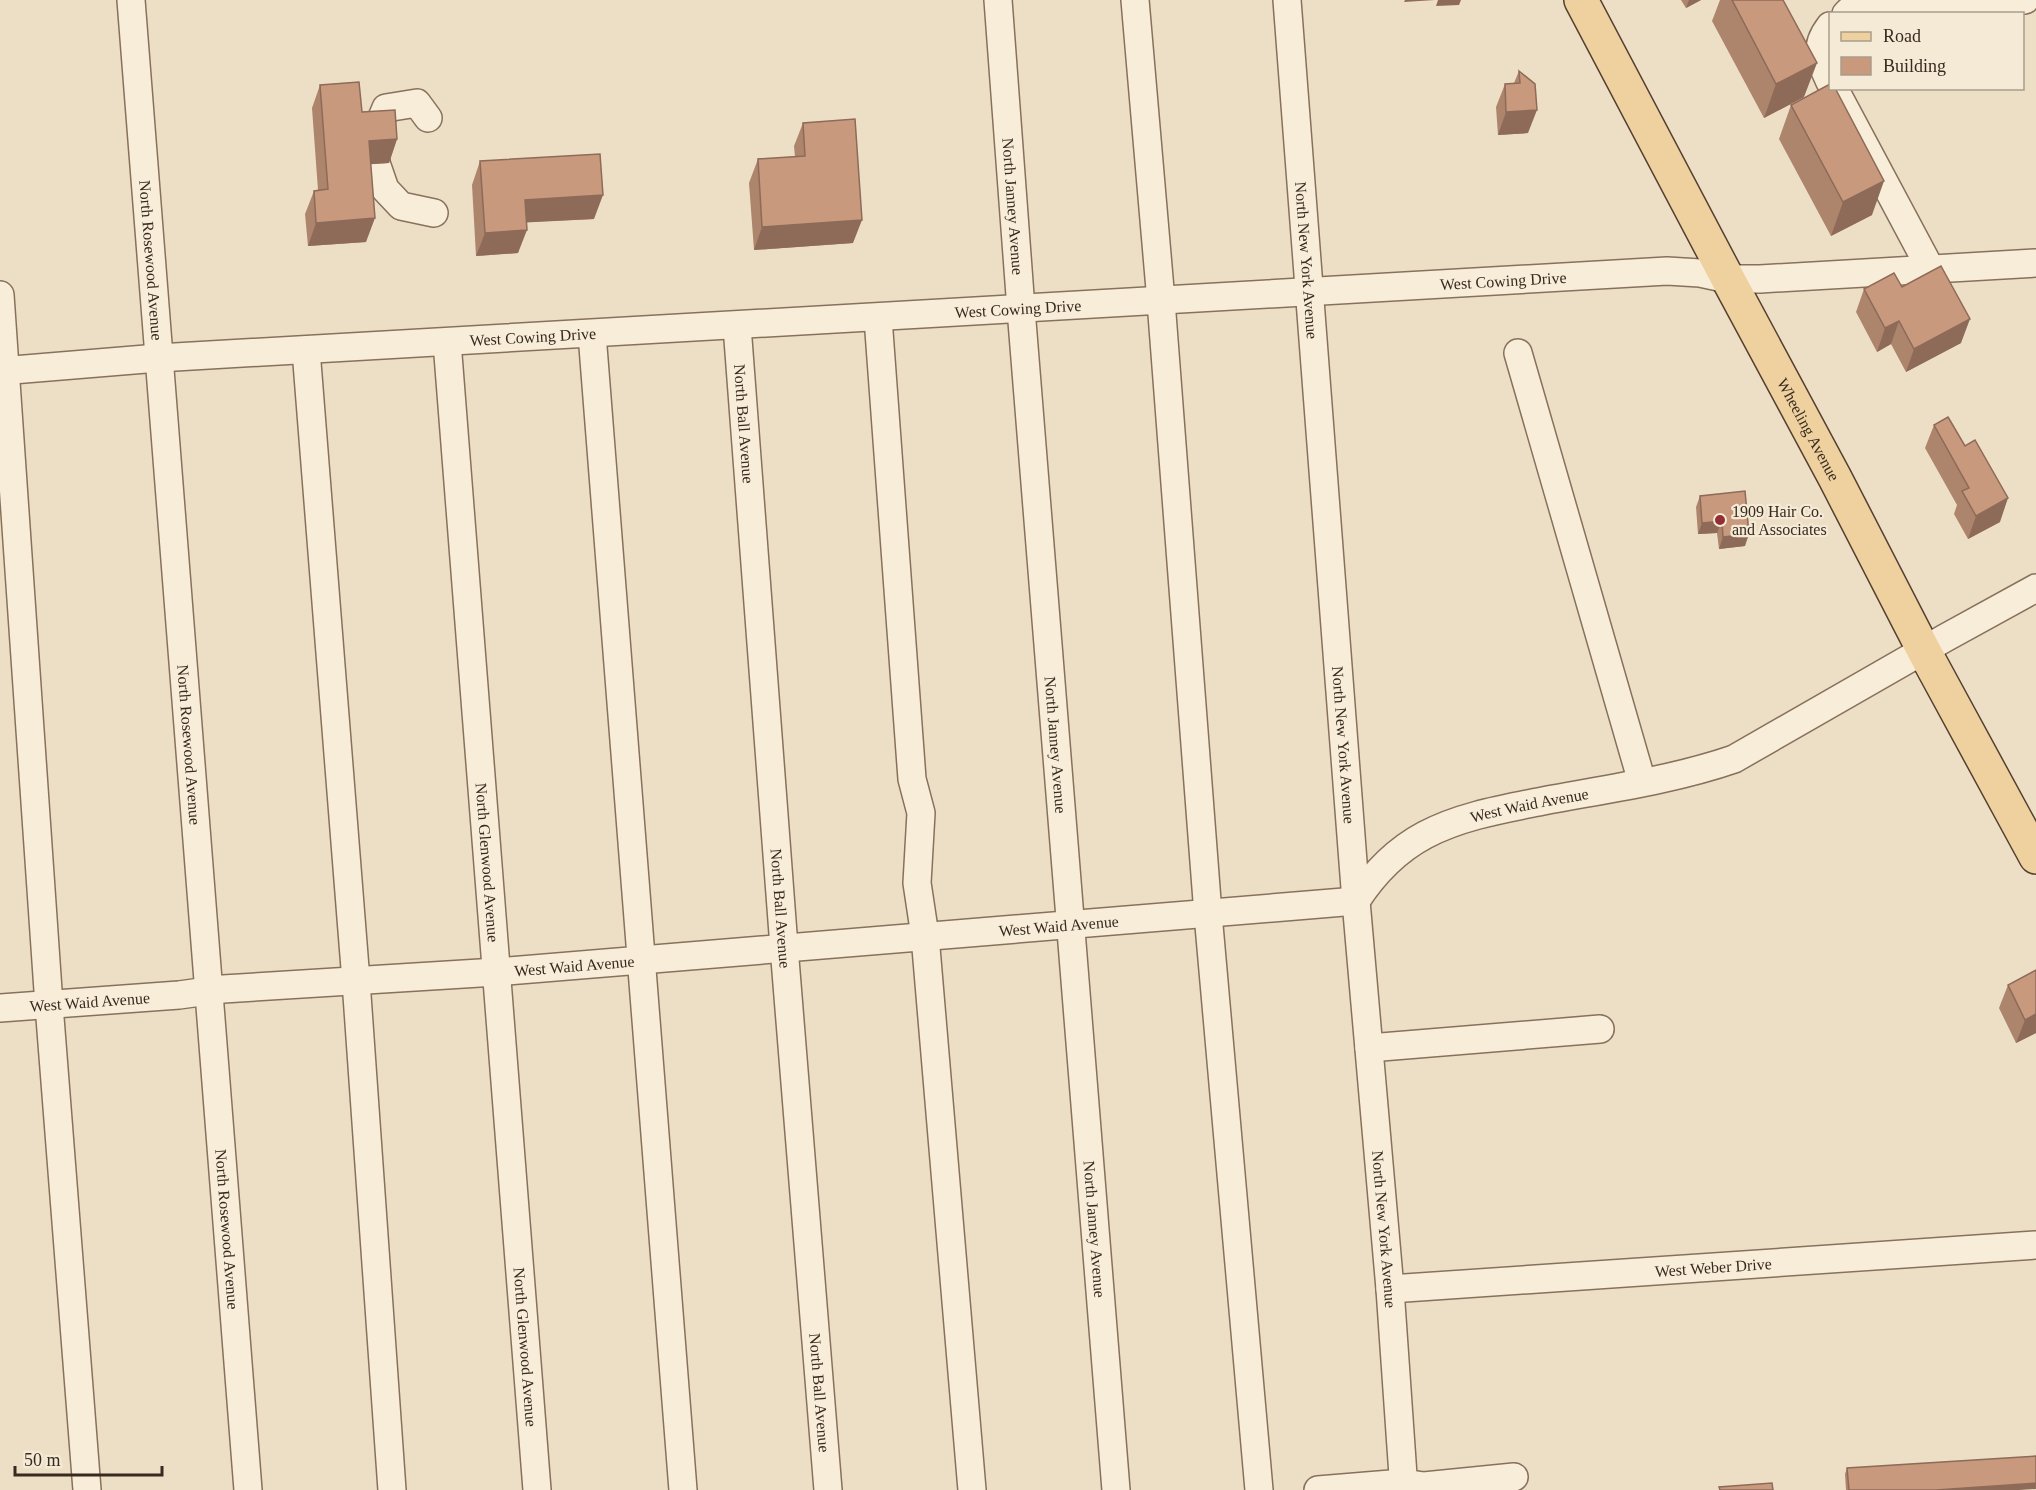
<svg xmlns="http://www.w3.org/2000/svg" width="2036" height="1490" font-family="'Times New Roman',serif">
<rect width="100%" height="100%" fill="#eddfc6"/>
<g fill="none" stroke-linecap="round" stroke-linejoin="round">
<defs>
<g id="minor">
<path id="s1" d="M131,0l117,1490"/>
<path id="s2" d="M998,0l23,309 95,1181"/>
<path d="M1135,0l26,301 47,613 51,576"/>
<path id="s3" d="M1287,0l69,901 34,388 14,201"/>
<path d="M1846,14l3,-3 18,-2 158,-9"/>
<path d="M1830,26c-17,22 -10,34 0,56"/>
<path d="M1834,88l96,180"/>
<path d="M428,118l-11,-15 -31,5 -11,26 1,29 9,26 16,17 33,7"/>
<path d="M0,295l49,710 38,485"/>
<path d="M878,318l34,461 9,34 -4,70 8,53 47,554"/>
<path id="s4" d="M737,326l47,621 44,543"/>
<path d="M592,334l91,1156"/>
<path id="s5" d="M447,342l90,1148"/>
<path d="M306,350l50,631 36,509"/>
<path d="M1518,353l124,429"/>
<path id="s6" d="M0,371l158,-13 1509,-87 33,2 28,6h32l276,-16"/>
<path id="s7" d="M0,1008l179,-13 44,-6 273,-17 860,-71c18,-28 39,-50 69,-66 36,-19 78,-26 118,-34 64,-12 130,-21 191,-42l211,-121 91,-50"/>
<path d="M1369,1048l231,-19"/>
<path id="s8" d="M1390,1289l646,-44"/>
<path d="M1318,1490l85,-7 21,3 90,-9"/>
</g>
<g id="major">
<path id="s9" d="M1581,0l147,279 107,199 89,173 112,206"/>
</g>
</defs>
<use href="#minor" stroke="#87715c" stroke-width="30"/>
<use href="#major" stroke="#553f30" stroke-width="36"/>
<use href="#minor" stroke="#f8edd9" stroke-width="27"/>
<use href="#major" stroke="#eed19f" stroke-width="33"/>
</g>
<path fill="#ad846c" d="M1681,0h20l-15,8z
M1720,0h63l21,97 -40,21 -52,-97z
M1519,71l9,62 -30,2 -2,-28 9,-23 9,-1z
M320,85l42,27 35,27 -8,24 -19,1 -4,78 -58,4 -3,-32 9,-23 4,-1 -6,-82z
M1791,105l81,110 -41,21 -52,-97z
M803,123l50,120 -99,7 -5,-67 9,-24 37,-2 -1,-11z
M480,161l114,58 -68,3 -8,31 -42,3 -4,-71z
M1902,287l59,56 -55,29 -15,-28 -14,8 -21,-40 8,-23z
M1934,425l66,97 -32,17 -14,-25 3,-9 -32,-57z
M1700,496l45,50 -26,3 -2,-16 -19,1 -2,-27z
M2008,985l28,48 -20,10 -17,-35z
M1847,1468l172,22h-173l-1,-16z"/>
<path fill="#8d6b58" d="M1405,0h30l-31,2z
M1438,0h23l-2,5 -23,1z
M1689,0h12l-15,8z
M1817,63l-13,34 -40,21 12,-34z
M1537,110l-9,23 -30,2 8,-23z
M397,139l-8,24 -29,2 9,-24z
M1884,181l-12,34 -41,21 12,-34z
M603,195l-9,24 -78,4 9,-23z
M375,218l-9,24 -58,4 8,-23z
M862,220l-9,23 -99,7 8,-23z
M527,230l-9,23 -42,3 9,-23z
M1970,319l-9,24 -55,29 8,-23z
M1899,321l-8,23 -14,8 8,-24z
M2008,498l-8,24 -32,17 8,-23z
M1722,521l-5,12 -19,1 4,-11z
M1749,534l-4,12 -26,3 4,-12z
M2036,1014v19l-20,10 9,-23z
M2036,1483v6l-17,1h-83z"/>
<path fill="#c9997d" stroke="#8d6b58" stroke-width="1.5" d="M1732,0h51l34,63 -41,21z
M1519,71l16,13 2,26 -31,2 -1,-28 15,-1z
M359,82l3,30 33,-2 2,29 -28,2 6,77 -59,5 -2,-32 14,-2 -8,-104z
M1830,84v4h5l49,93 -41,21 -52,-97z
M855,119l7,101 -100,7 -4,-68 47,-3 -2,-33z
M600,154l3,41 -78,5 2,30 -42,3 -5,-72z
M1941,266l29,53 -56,30 -15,-28 -14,7 -21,-39 30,-16 8,14z
M1948,417l17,29 10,-6 33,58 -32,18 -14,-25 7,-3 -35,-63z
M1745,491l4,43 -26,3 -1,-16 -20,2 -2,-27z
M2036,970v44l-11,6 -17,-35z
M2036,1456v27l-100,7h-87l-2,-22z
M1772,1483l1,7h-53l-1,-3z"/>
<circle fill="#942e35" stroke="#f4ead5" stroke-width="2" cx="1720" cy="520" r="6"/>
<g text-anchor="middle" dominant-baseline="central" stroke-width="4.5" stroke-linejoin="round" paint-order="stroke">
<g font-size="16" fill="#382a1f" stroke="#f4ead5">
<text stroke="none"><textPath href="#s2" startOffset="207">North Janney Avenue</textPath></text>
<text stroke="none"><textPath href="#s3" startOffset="261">North New York Avenue</textPath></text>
<text stroke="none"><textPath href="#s1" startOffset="261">North Rosewood Avenue</textPath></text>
<text stroke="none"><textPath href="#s6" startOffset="1506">West Cowing Drive</textPath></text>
<text stroke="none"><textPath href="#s6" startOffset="1020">West Cowing Drive</textPath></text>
<text stroke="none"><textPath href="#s6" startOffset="534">West Cowing Drive</textPath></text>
<text stroke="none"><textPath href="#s4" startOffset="98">North Ball Avenue</textPath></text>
<text stroke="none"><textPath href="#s9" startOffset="486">Wheeling Avenue</textPath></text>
<text stroke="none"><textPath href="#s1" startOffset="747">North Rosewood Avenue</textPath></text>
<text stroke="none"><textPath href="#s2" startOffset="747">North Janney Avenue</textPath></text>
<text stroke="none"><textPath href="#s3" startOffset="747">North New York Avenue</textPath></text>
<text stroke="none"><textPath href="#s7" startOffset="1566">West Waid Avenue</textPath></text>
<text stroke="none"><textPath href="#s5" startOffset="522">North Glenwood Avenue</textPath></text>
<text stroke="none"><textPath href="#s4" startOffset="584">North Ball Avenue</textPath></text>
<text stroke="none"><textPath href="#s7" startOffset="1062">West Waid Avenue</textPath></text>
<text stroke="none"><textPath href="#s7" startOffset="576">West Waid Avenue</textPath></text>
<text stroke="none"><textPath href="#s7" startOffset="90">West Waid Avenue</textPath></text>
<text stroke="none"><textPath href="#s3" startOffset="1233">North New York Avenue</textPath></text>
<text stroke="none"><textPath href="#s1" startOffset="1233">North Rosewood Avenue</textPath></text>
<text stroke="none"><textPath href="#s2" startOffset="1233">North Janney Avenue</textPath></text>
<text stroke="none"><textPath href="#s8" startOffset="324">West Weber Drive</textPath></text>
<text stroke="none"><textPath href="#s5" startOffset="1008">North Glenwood Avenue</textPath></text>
<text stroke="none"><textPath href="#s4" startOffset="1070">North Ball Avenue</textPath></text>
</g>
<g font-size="16" fill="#382a1f" stroke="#f4ead5" text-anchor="start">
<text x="1732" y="511">1909 Hair Co.<tspan x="1732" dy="18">and Associates</tspan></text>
</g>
</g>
<rect x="1829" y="12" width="195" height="78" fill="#f4ead5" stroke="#a99d8c" stroke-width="1.5"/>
<rect x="1841" y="32" width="30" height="9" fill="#eed19f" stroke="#a99d8c" stroke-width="1.5"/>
<text x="1883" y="42" font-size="18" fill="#382a1f">Road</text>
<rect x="1841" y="57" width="30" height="18" fill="#c9997d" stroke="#a99d8c" stroke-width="1.5"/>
<text x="1883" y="72" font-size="18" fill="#382a1f">Building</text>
<path d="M15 1466v9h147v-9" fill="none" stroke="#382a1f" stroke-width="3"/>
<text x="24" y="1466" font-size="18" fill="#382a1f" stroke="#f4ead5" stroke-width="4.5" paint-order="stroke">50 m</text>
</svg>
